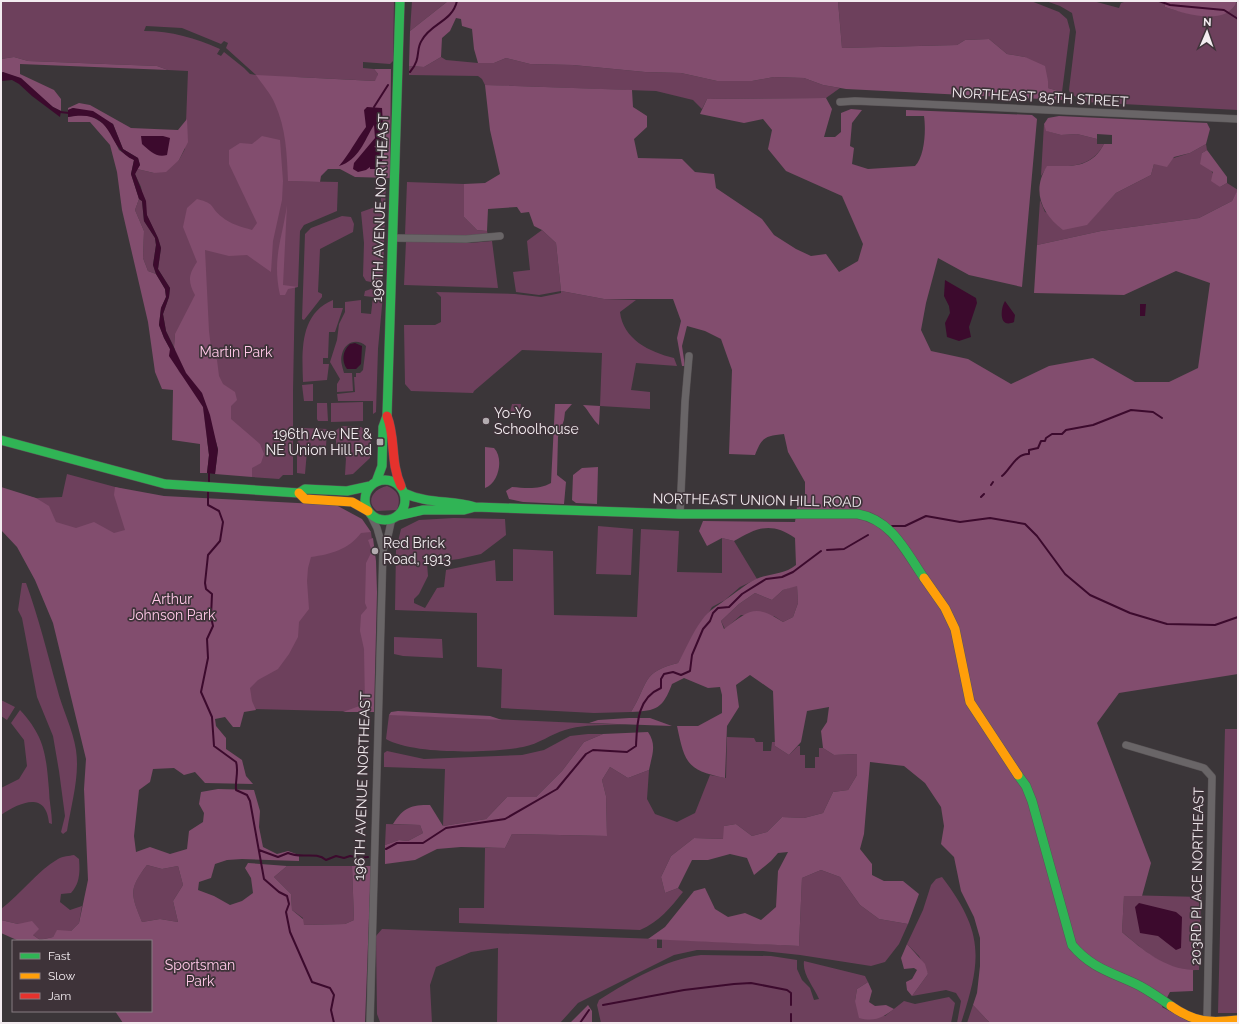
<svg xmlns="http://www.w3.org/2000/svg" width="1239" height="1024" font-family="Raleway,sans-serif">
<rect width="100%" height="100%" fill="#3b3639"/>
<path fill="#6d405c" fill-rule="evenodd" d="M1,1h393l-1,60 -3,3 -27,-2v6l11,1 4,5 -2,7 -81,-4 -6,104 49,1 -1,29 -33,14 -4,6 -2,56h-3l-2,104v84h-10l-4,4 -27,-2v-4l-36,-32 -42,-5 1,-102 -1,13 -8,-16 -3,-17 6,-17 1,-9 -12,-19 3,-21 -3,-10 -12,-24 -5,-27 -6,-13 2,-5 17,4 25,-13 6,-11 3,-78 -20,-1 -11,-4 -129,-5 -14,-4 -13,2zM146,26l36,2 39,16 3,-3 4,2 -2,5 30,27 -6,-1 -6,-6 -20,-16 -3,4 -4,-2 3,-5c-25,-11 -48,-18 -76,-18z
M412,1h36l-38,30z
M838,1h193l28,11 8,7 3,11 -8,62 -14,-4v-7l-23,-24 -18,-3 -18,-15 -24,1 -8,5 -115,3z
M1046,1h47l26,7 2,-5 6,-2h37l1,6c25,8 55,15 73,-6v109l-154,-8 -14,-9 -1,-3 7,-58 -4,-19 -12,-7z
M441,57l5,3 32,3h16l12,-5 24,6 43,1 72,7 36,1 36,8h35l22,-4 30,1 19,7 17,3 -14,10 -119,1 -5,10 -9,-9 -37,-9 -171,-6 -3,-6 -4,-3 -69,-1v-9l15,1z
M1044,124l3,7 14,4 16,-1 20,5v5h7c-13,24 -33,22 -57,23l-6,9z
M1206,144l1,6 -5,3 18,34 7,-4 11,7 -6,11 -33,17 -98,13 -64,14 3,-45 5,12 41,13 30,-32 35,-18 3,-11 36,-11z
M407,182l57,2v33l13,13 10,1 1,4 -25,1 -58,-1z
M381,183h5l-3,95 -12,4 -5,-1 -3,-5 1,-33 -3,-31 20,-7z
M139,199l3,2 2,20 11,17 1,7 -3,20 3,9 -8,-3 -5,-13 1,-27 -9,-21z
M342,216l9,1 3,7 -1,8 -33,17 -2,43 4,2v3l-18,23 -2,-1 3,-85 6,-6z
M542,230l14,13 5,48 43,8 32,1 -16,12c3,27 29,40 54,46l3,8 -41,-3 -5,27 19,2v17l-50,-3 2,-53 -80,-3 -48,41 -1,2 -62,-2 -6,-7 -1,-59h31l6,-3v-25l-5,-5 79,2 26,3 20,-4v-2l-22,4 -23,-3 -3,-20 17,-2 -3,-29z
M406,241l64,2 22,-2 6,47 -94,-3z
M371,289l12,6 -5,54 -2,63 -3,2v-13h-35l-1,-7 18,-2 -1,-15h2v-4h4l3,-3 3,-24c-9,-8 -21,-4 -24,8 -2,6 0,12 2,19h8l1,18 -16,1v-8l3,-5 -10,-17 7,-22 2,-16 6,-12v-10l16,-2v13l10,1 2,-17 -9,-1 1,-5z
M333,300v8h10l-8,24h-6l-1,26h-5v6h6l-2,16 -24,2c-1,-30 -4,-68 30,-82z
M313,384v17h-9l-2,-16z
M363,402v19l-32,1v-19z
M317,403h10l1,18h-10l-1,-2z
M512,404h9l-1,9 -10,-1z
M342,426l19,1 10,7 -1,24 -17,16 -8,1 1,-17 -5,-7 -4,1 -2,-21z
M304,428l23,1 -1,18 -14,1 -5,3 -2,23 -8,-1v-29l4,-14z
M67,474l89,24 215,34 4,30 -4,150 -162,-4 -87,34 5,181 242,3 -218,85v-70h-39l-36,-274 -75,-178 38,10 -3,-1 26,-1z
M387,486c12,5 14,12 10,24l-20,1c-13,-10 -2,-23 10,-25z
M454,518l51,1 1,16 -25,19 -22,5 -32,4 1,13 -9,18 -5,5v4l11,5 12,-20 7,-1 2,-17 49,-10 1,21h17v-32l40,2 1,64 83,2 4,-88 38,2 -2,41 45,1v-35l12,3 23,38 -17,8 -15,13 -13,7 -34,56c-37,9 -29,20 -47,49l-37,1 -93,-5 1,-39 -25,-2v-54l-82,-3 1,-60 5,-21 18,-9z
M598,526l35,3 -2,46 -35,-1z
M22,583h4c13,36 21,69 31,105 5,21 16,41 19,62 4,26 -5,55 -9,81l-4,3 -2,-2 4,-16 -6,-45 -6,-35 -16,-39 -15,-79 -4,-8z
M797,585l1,18 -5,14 -10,5 -9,-6 -33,-1 -16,14 -4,-8 18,-17 16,-11 17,7 11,-10z
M394,637l48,2 1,19 -40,-2 -9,-2z
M1,700l14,7 -8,13 -6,-4z
M20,710c25,27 26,45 29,80 0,11 3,22 3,34l-3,-1c-3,-33 -30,-20 -48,-8v-27l18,-9 8,-13 -3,-26 -13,-17z
M389,715h12l225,10c-20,0 -42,-1 -61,5 -14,4 -26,14 -42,17 -32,6 -109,8 -137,-8z
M1225,729h13v284h-20z
M588,734h15l-19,8 -22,29 -26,26h-29l-21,22 -43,7 2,-57 -61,-2v-14l3,-2 37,8 98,-4 22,-5 26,-14z
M727,737l27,1 2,4h7v9h8l1,-9h3v4l14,9 9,-9h2v9h5v13h10v-11h4v-9h4l11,7 23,-1v21l-9,15 -15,2 -10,21 -19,5 -22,-1 -15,15 -15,4 -16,-12 -12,2v13l-30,-1 -23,18 -10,21 4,16 13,-5 5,4c-12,15 -24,30 -43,38l-181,-7v-15h25l1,-60h20l7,-14 95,2 -1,-40 -4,-16 8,-13 18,11 21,-8 -2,29 8,15 22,8 18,-9 15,-38 16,3z
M386,824l34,1 3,8 -15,8 -9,-1 -14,5z
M74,855l5,4c1,13 1,24 -8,34l-10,1 -1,8 10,8 12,-4 -3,17 -8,8h-14l-4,6 -13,3 -22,-16 -17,-4v-11c20,-15 36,-38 57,-50 5,-3 11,-3 16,-4z
M147,865l15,4 16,-3 5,19 -10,16 5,21 -18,-3 -18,3c-11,-27 -14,-33 5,-57z
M287,866h65l2,54 -9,4 -42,1v-7l-11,-8 -1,-16 -17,-17z
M821,870l19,7 20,28 19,14 29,5 -9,20 -14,18 -14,4 -71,-11 -37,-4 -66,-1 -23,5 -96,48 -18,20h-63l1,-75 -27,4 -35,15 -6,18 2,38 -52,-1 -3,-8 -1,-78 6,-7 275,10v9h5v-9l137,7 3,-68z
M942,877c42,55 40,82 19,146h-4l4,-22 -5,-8 -10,-3 -34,6 16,-22 -9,-18 -12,-12 16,-34 8,-25 5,-6z
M1124,895l77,2 -2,73c-6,0 -13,1 -19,0 -21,-5 -42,-25 -58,-38z
M701,955l70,1 26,4v9l5,11 8,8 4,12 5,-1c-5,-12 -17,-25 -15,-38l61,15 3,6 -11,7 -2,12 30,15 19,-15 11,3 34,-7 6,6 -4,20h-350l-4,-18 2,-5c32,-20 65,-40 102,-45z
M973,1005l17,18h-23z"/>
<path fill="#824d6e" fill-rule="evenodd" d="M448,1h390l4,47 115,-3 8,-5 24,-1 18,15 18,3 20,9 3,15v7l14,4v8l-216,-11 -23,-4 -19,-7 -30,-1 -22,4h-35l-36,-8 -36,-1 -72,-7 -43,-1 -24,-6 -12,5h-16l-4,-14 -2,-20 -10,-3 -1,-7 -5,-1 -6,13 -8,7 -1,19 -17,10 -15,-1 1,-35z
M1164,1h73c-10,26 -52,13 -72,6z
M14,57l14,4 129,5 11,4 -148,-6v10l34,16 7,9v12l-8,-4 -50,-35 -2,1v-14z
M374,69h17l-1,109 -35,-1 -15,-8h-12l-7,7 -1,6 -32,-1c-1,-26 -2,-53 -13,-77 -4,-10 -13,-20 -19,-29l119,6 3,-7z
M485,85l147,5 1,17 14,9v11l-13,12 4,19 44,1 13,13 19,2 2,14 46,31 12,16 22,14 15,7 15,-2 13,18 19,-11 5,-17 -21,-48 -56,-25 -18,-22 4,-19 -9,-11 -19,4 -44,-9 7,-15 119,-1 6,11 -8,28h11l6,-5v-19l10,-4 11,1 -10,13 -2,23 4,2 -2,16 16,5 47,-3c10,-10 11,-37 9,-50h-18v-6l126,5 5,4 -15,168 -53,-12 -31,-17 -12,45 -5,27 10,21 37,8 43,25 38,-18 44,-8 42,24h34l29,-14 12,-85 -34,-12 -52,24 -90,-2 3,-48 64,-14 98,-13 33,-17 6,-12v485l-119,19 -22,30 54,140 -9,33h-18l-2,36c21,18 43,37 71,38v21l-23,1 -8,15 30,16h-202l-17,-18 4,-12 3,-27v-28l-6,-21 -13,-26 -7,-34 -13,-13 3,-18 -3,-19 -16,-24 -21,-17 -34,-4 -6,72 -4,15 12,15v11l12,6h19l16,13 -11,30 -29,-5 -19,-14 -20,-28 -19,-7 -19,8 -3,68 -151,-7 17,-12 29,-36 11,-3 10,21 13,8 17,-4 16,7 15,-13 2,-36 10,-19 -10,1 -7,8 -17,14 -7,-17 -17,-4 -22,6h-16l-14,28 -13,5 -4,-16 10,-21 23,-18 29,1 1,-13 12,-2 16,12 15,-4 15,-15 22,1 19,-5 10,-21 15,-2 9,-15v-21l-23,1 -11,-7 -2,-17 6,-9 2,-15 -22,4 -6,31 -12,13 -14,-9 -2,-55 -23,-16 -14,10 3,22 -12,19 -2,52c-38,-8 -40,-14 -48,-52h21l24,-13v-18l-2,-8 -12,1 -24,-10 -12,6c-9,24 -15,27 -41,28 18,-29 10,-40 47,-49 8,-14 14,-30 24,-43 7,-10 14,-13 23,-20 11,-7 19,-15 31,-21 14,-6 28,-4 40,-14l-1,-27c-24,-17 -39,-10 -61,3l-12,-3 -15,8 -8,-15 4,-10 92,1 3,-22 7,-4v-14l-17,-30 -4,-18c-19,2 -22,3 -29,21l-26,-1 3,-84 -11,-31 -16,-8 -18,-5 -5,20 3,20h-3l-5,-28 4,-17 -8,-22h-69l-43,-8 -5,-48 -14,-13 -8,-4 -5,-14 -8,1 -4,-6 -29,2 -1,22 -10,-1 -13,-13v-33l21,-1 15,-9 -10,-44zM797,586l1,17 -5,14 -10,5c-29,-19 -34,-11 -59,7l-3,-8 18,-17 16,-11 17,7 11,-10z
M79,103l11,2 41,23 47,2 9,-11 1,23 -9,18 -13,12 -12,1 -17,-4 3,-4 -2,-7 -15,-9 -10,-25 -40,-16 -5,2v-2z
M82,114l9,2 13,8 7,9 8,17 15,10 -3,14 8,25 -4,11 9,21 -1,27 5,13 8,3 9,15 1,8 -5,11 -2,17 5,13 6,11 9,23 11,12 13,23 6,48 -2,18h-7v-29l-28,-4 1,-50 -11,-1 -7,-17 -7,-50 -26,-112 -5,-38 -7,-27 -20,-23h-22v-5z
M1059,116l148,7 3,6 -4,15 -16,9 -16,4 -7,10 -13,-3 -3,11 -35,18 -29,32 -24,5c-21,-16 -32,-39 -16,-64 24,0 44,3 57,-22h8v-9l-15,-1v5l-20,-5 -16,1 -15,-4 -2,-7 4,-6z
M262,136l18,4 3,41 -1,19 -9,41 -2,31 -24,-17 -18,1 -24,-6 4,81 2,17 6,12 2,16 4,8 12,8 2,8 -6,6v13l29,25 4,10 -3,9 -9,5v9l-37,-3 3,-25 -16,-56 -16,-20 -12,-26 1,-13 20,-39c-7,-13 -7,-20 2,-33l-14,-35 4,-19 10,-9c20,5 12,8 25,18 8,7 20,10 30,13l5,-7 -28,-59v-14l11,-7 12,1z
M1207,150l20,27v6l-7,4 -9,-6 2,-9 -13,-8 2,-11z
M287,205l-4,80 15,2 -10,2 -3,6h-5c-8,-37 2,-55 7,-90z
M555,404h17l-7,8 -1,8 -6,17 -1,38 9,7 -2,22 -41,-2 -14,-3 -3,-8 6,-4c13,1 27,3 39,-4z
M583,405l17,1 -1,19c-7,-6 -10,-14 -16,-20z
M485,447l9,1c10,10 5,35 -9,40z
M598,467l-1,37 -21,-1 -4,-3 1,-25 9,-7z
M1,487l35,11 13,8 7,16 20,6 18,-6 20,11 11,-3 -11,-35 1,-8 49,9 172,9 26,14 9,13 -10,1c-13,17 -30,21 -50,24l-3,11 -1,13 2,28 -10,13 -1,15 -9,17 -11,15 -20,11 -8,8 2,13 4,9 -12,2 -4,15h-7l-8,-10 -10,2 1,7 10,12v11l16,11 4,16 7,8 -48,-1 -10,-11 -11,3 -10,-7 -21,1 -3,13 -11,8 -5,46 2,16 14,-5 20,7 17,-5 2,-18 14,-9 1,-9 -5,-9 2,-12 17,-3 36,1 6,21 -1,16 4,20 14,7 11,-3 11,4v6l-57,-2 -15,1 -12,4 -4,14 -12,4 -1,8 16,6 16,9 12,-4 11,-8 -2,-15 -6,-10 3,-5 39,3 -13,11 17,17 1,16 11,9 1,6 41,-1 9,-4 -2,-54h19l-6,157h-242l-8,-12h36v-70h-132l-18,-8v-13l17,4 14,-3 7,8 -6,6 7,5 13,-3 4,-7 14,1 8,-8 9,-43 -4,-91 2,-30 -33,-136 -18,-43 -18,-33 -16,-17zM147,865l15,4 16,-3 5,19 -10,16 5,21 -18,-3 -18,3c-11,-28 -14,-32 5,-57z
M373,538l3,23 1,31 -3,120h-31l22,-8 -1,-55 -4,-18 1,-16 6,-7 -2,-5 1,-40 6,-12 -4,-11z
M398,711l92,5 12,4 -113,-5 2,-3z
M629,718h21l22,8 -83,-3 9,-3z
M648,732c9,13 4,23 1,38l-21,8 -18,-11 -8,13 4,16 1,40 -95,-2 -7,14 -44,-1 -24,2 -22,11 -30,4v-19l14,-5 9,1 15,-8 -3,-8 -27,-1c11,-17 18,-19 37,-19l13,21 43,-7 21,-22h29l26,-26 22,-29 19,-8z
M907,944l18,20 3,10 -16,22 -5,-6 -1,-8 6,-3 5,-9 -3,-2 -10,1 -3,-11z
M868,982l4,9 -3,11 6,4 11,-1 8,4c-12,9 -20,13 -35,9l-4,-17 2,-12z
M588,1005l4,6v12h-22z"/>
<path fill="#3c0a2d" d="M3,72l18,6 32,29 8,4 -1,6 -28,-21 -13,-12 -7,-4 -11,1v-8z
M367,107l15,1 2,32 -10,7 6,1 3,10 -4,11h-9v-2l-4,3 -8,2 -5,-3 1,-6 21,-25 -1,-13c-10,16 -15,35 -35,41 11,-13 17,-26 27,-39l-2,-17z
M73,108l20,3 20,13 10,25 15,9 2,7 -5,9 11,27 1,14 11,23 3,10 -3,21 12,19 -1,9 -6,17 3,17 20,42 16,20 8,22 8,35 -3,24 -8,-1 2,-18 -6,-48 -34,-51 1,-7 -6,-11 -5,-13 2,-17 5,-11 -1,-8 -9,-15 -3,-9 3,-20 -1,-7 -11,-17 -2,-20 -3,-2 -8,-25 3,-14c-30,-13 -17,-52 -66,-43v-7z
M141,136h22l7,2 -3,17c-11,3 -17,-4 -25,-11z
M945,280l31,18 1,5 -8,24 2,10 -12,4 -12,-4 -2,-14 5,-10 -1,-7 -5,-10z
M1005,301l10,14 -1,7c-15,7 -14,-13 -9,-21z
M1140,304h6l-1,12h-5z
M355,343l7,3 -1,18 -5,5h-9c-6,-8 -4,-19 3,-25z
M1139,903l37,9 6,5 -1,31 -5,2 -18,-14 -18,-3 -5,-26z"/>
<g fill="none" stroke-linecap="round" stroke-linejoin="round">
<path stroke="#3c0a2d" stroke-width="2" d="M1159,1l11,4 54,5 14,9
M410,72c12,-14 5,-22 12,-32 9,-17 30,-18 35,-39
M374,107l14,-22
M60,112l9,1
M1002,476c8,-6 14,-23 27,-22v-4l9,-2 3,-7h4l1,-3 6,-4h10l4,-4 27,-5 38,-15 22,2 9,6
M991,485l2,-3
M209,486v-14
M208,490v15l11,6 4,11 -3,19 -12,14 -3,28 1,6 6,5 -1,23 2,9 -6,13 1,19 -7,34 11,25 2,29 22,16c3,8 -1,19 0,28l11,5 3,6 14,78 15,13 8,4 2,8 -3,8 4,20 22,50 18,6 4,7 -3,15 3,13
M981,497l3,-3
M892,526h13l21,-10 34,6 30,-4 35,6 12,12 28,38 25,21 40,18 37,11 48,1 23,-8
M827,550l17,-1 24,-14
M386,849l11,-6h26l23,-15 59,-9 52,-30 29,-35 7,-4 34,2 9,-6c1,-22 1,-48 25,-58v-9l3,-5 9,-2 8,3 9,-4 2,-16 11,-26 7,-8 3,-8 5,-5 11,-1 13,-13 24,-15 16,-2 11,-5 28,-21
M259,850l19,7 10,-4c13,6 28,-2 38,7l10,-4 8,2 6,-2 10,2 8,-1
M603,1005l81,-15 50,-6 17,-1 36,7 4,3v12
M580,1023l9,-13
M791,1023v-9"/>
<defs>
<path id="street" d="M840,102l15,-1 46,2 337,16
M393,238l73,1 34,-3
M370,514l7,14 6,21
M680,514l5,-112 4,-46
M1126,745l78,23 8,9 -5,244
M370,1023l13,-474c5,-6 6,-21 9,-30"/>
<path id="fast" d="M1,440l164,44 134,9 6,-4 42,2 23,-5
M365 500a20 20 0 1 1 40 0a20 20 0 1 1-40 0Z
M376,482l6,-16 1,-39 4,-11 13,-415
M404,493c23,11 47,7 71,14l205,7h178c34,6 48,38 66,64
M397,516l26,-6h41l11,-3
M1018,775l8,11 6,15 40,144c20,24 42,28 68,41 11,6 21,13 31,20"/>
<path id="slow" d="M299,493l6,6 47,3 16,9
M924,578l21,30 10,21 15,73 48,73
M1171,1006c24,17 39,17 67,14"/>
<path id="jam" d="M387,416c9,23 3,46 14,70"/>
</defs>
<use href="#street" stroke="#595456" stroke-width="8"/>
<use href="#fast" stroke="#595456" stroke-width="10"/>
<use href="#slow" stroke="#595456" stroke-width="10"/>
<use href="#jam" stroke="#595456" stroke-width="10"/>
<use href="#street" stroke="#696567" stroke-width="7"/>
<use href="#fast" stroke="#30b455" stroke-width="9"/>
<use href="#slow" stroke="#ff9f0a" stroke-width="9"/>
<use href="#jam" stroke="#e5322d" stroke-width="9"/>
</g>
<g fill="#b3acb0" stroke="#3e3339" stroke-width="1.5">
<circle cx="486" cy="421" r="4"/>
<rect x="376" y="438" width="8" height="8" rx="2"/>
<circle cx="375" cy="551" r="4"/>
</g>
<g text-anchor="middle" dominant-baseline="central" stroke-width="3.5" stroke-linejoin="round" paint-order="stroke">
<g font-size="14" fill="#f3ecf0" stroke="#3e3339">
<text transform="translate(1040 97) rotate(3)">NORTHEAST 85TH STREET</text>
<text transform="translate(380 208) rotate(-88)">196TH AVENUE NORTHEAST</text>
<text transform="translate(757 500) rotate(1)">NORTHEAST UNION HILL ROAD</text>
<text transform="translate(362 786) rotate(-88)">196TH AVENUE NORTHEAST</text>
<text transform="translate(1197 876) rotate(-89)">203RD PLACE NORTHEAST</text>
</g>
<g font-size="14" fill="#ffc8e7" stroke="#3e3339">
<text x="236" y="352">Martin Park</text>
<text x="172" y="599">Arthur<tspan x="172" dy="16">Johnson Park</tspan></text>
<text x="200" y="965">Sportsman<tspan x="200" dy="16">Park</tspan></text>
</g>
<g font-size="14" fill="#f3ecf0" stroke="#3e3339" text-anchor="start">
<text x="494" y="413">Yo-Yo<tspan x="494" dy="16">Schoolhouse</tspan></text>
<text x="372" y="434" text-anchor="end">196th Ave NE &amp;<tspan x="372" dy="16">NE Union Hill Rd</tspan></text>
<text x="383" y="543">Red Brick<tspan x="383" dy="16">Road, 1913</tspan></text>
</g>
</g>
<rect width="1239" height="1024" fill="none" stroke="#f3ecf0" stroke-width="4"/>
<rect x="12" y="940" width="140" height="72" fill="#3e3339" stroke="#867d82"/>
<rect x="20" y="953" width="20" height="6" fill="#30b455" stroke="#867d82"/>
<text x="48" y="960" font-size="12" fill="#f3ecf0">Fast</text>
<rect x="20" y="973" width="20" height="6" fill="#ff9f0a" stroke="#867d82"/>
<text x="48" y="980" font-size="12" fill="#f3ecf0">Slow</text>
<rect x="20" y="993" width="20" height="6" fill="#e5322d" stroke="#867d82"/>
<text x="48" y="1000" font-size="12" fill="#f3ecf0">Jam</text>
<g transform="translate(1207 32) rotate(2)" stroke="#3e3339" stroke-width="3" paint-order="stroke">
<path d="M0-3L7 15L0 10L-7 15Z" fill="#f3ecf0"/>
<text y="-6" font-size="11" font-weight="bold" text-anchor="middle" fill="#f3ecf0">N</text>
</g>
</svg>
